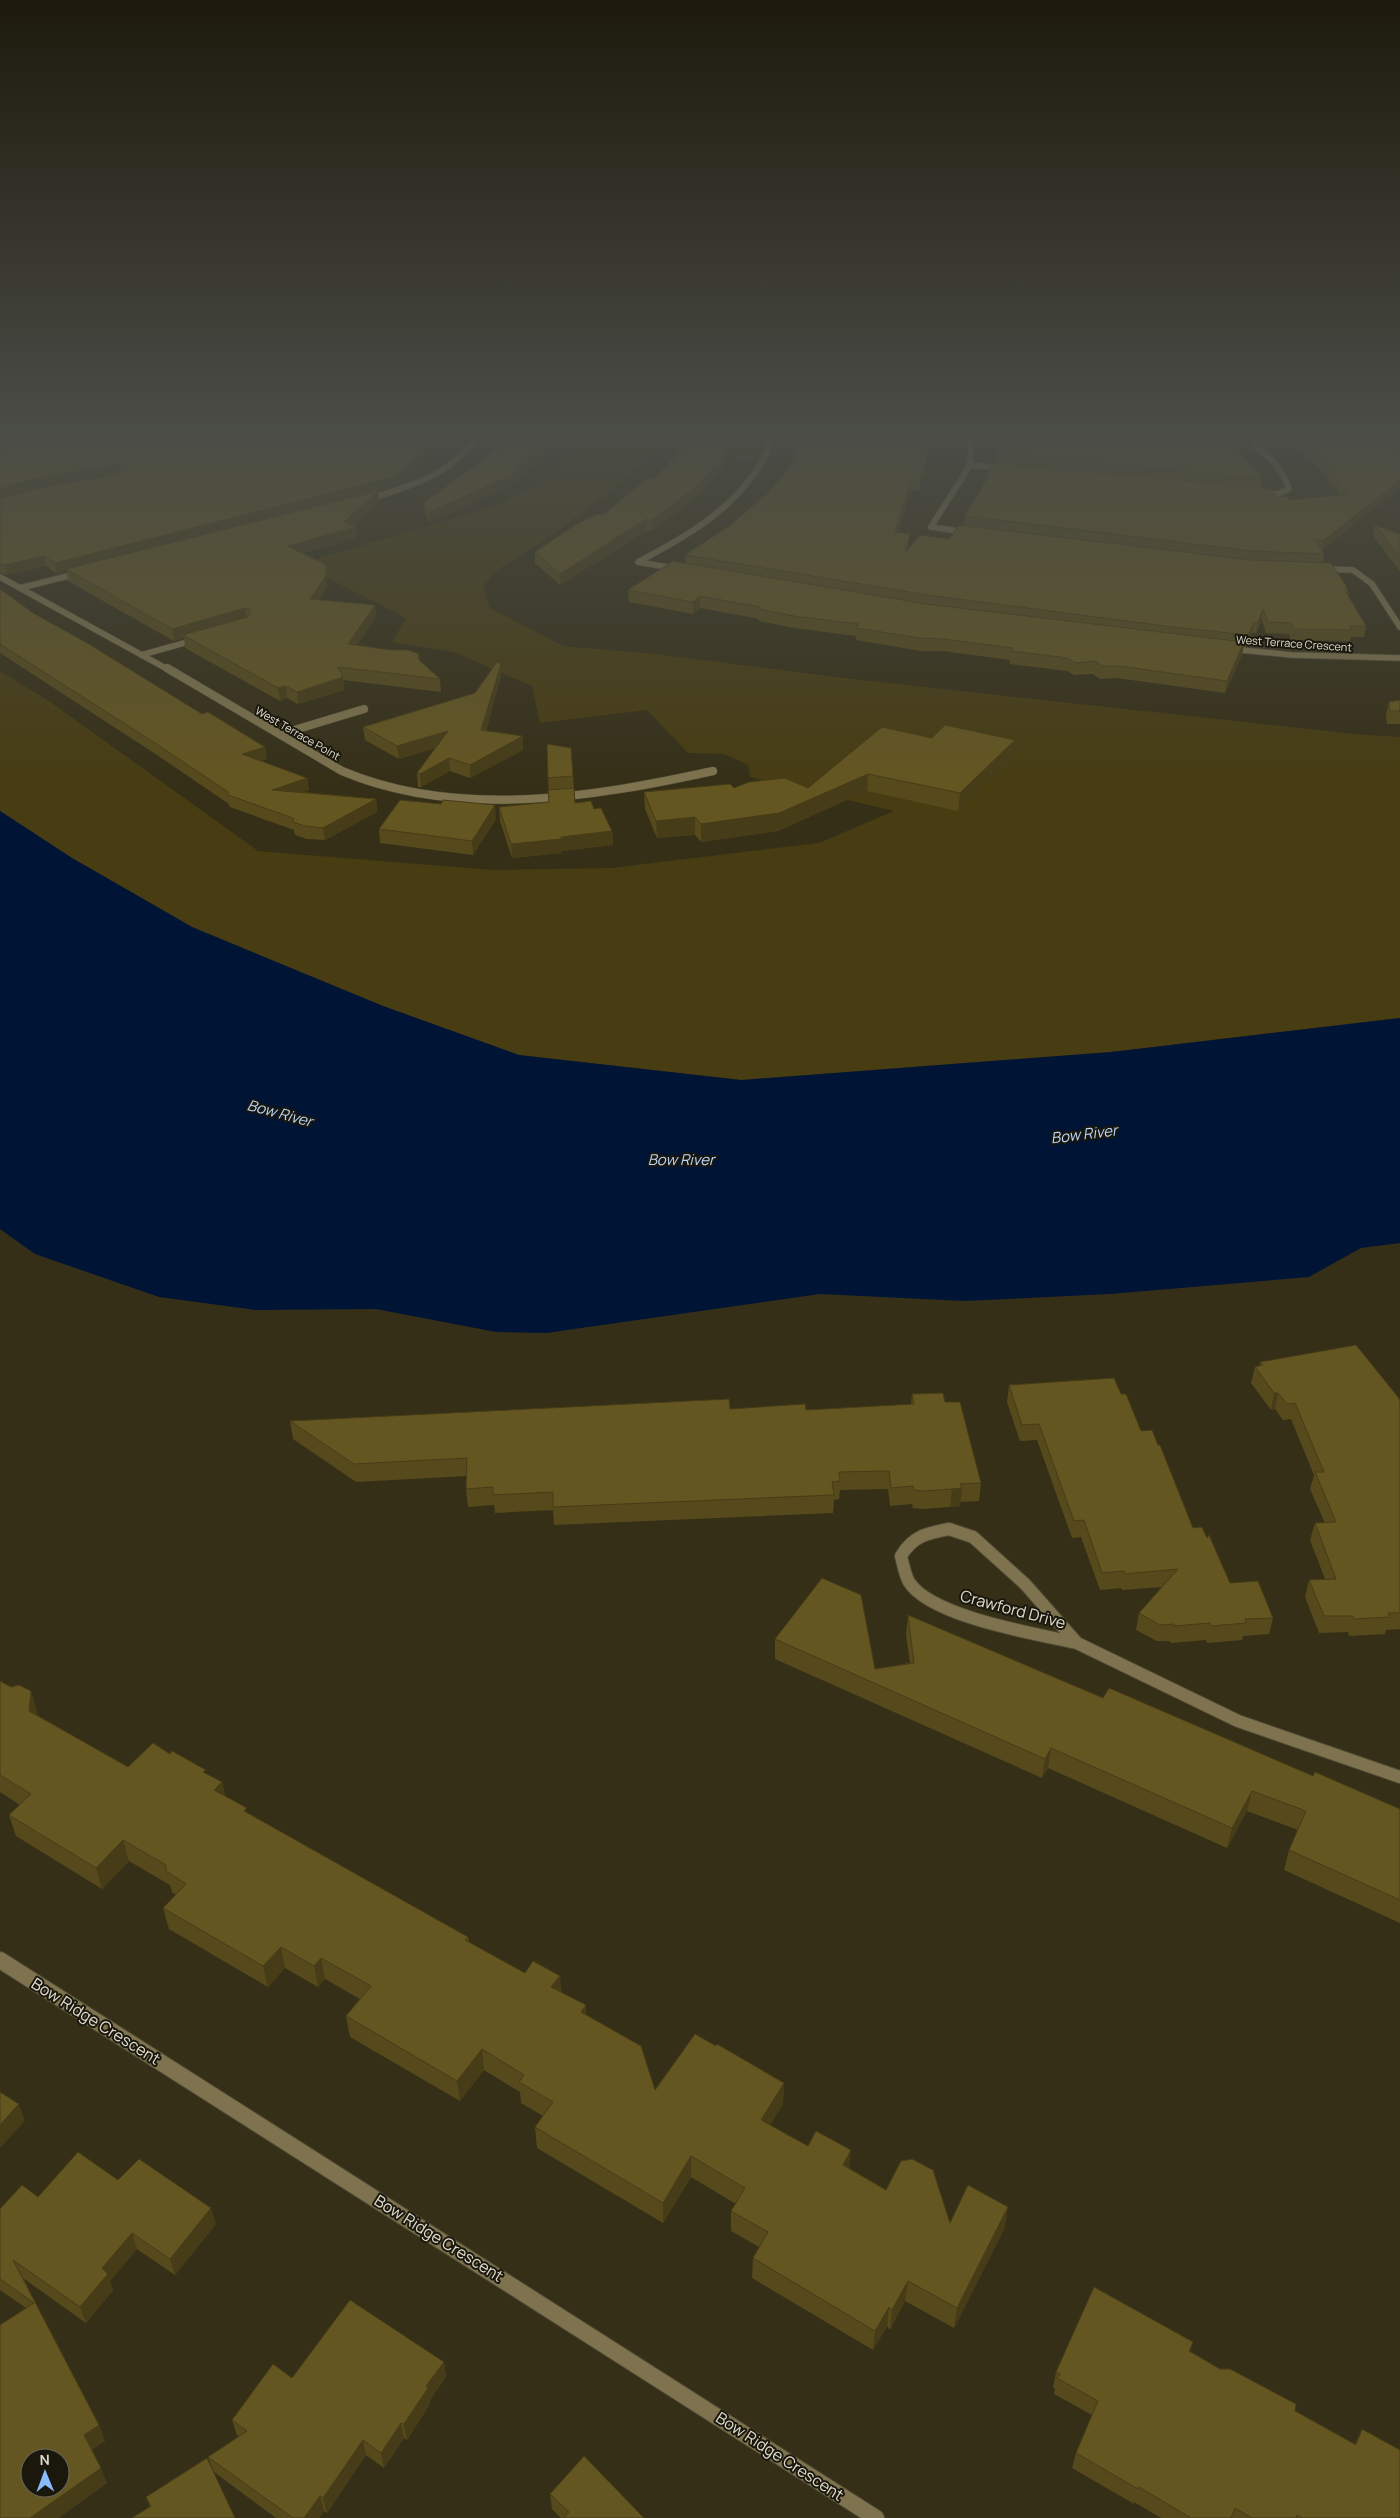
<svg xmlns="http://www.w3.org/2000/svg" width="1400" height="2518" font-family="Manrope,sans-serif">
<rect width="100%" height="100%" fill="#352f17"/>
<path fill="#473c12" d="M619,433h151l-7,27 -109,-8 -43,39 -54,40 -64,42 -10,15 7,20 73,38 93,8 196,25 502,55 46,3v281l-289,34 -370,28 -222,-25 -136,-49 -191,-79 -120,-69 -72,-47v-140l49,30 209,150 234,19 119,-2 208,-25 75,-32 -144,-34 -2,-12 -24,-11 -36,-1 -41,-43 -107,13 -8,-37 -78,-34 -62,-10 14,-24 -107,-54 204,-60 58,-36 17,-30z"/>
<path fill="#001536" d="M0,811l72,47 120,69 191,79 136,49 222,25 370,-28 289,-34v225l-39,5 -52,29 -199,17 -146,7 -144,-7 -274,39 -50,-1 -120,-23 -120,1 -97,-13 -124,-43 -35,-25z"/>
<g fill="none" stroke-linecap="round" stroke-linejoin="round">
<defs>
<path id="street-far3" d="M1231,433c26,13 49,27 58,56l-11,5 -16,-1
M970,465l34,3
M368,499c44,-13 86,-25 111,-66
M966,532l-35,-5 39,-62 1,-32
M678,569l-40,-7c47,-25 93,-50 122,-97 6,-9 12,-21 10,-32
M1324,569l29,1 19,14 28,43
M0,577l169,93
M20,588l60,-15
M1231,649l61,6 108,3
M141,655l54,-15"/>
<path id="street-far2" d="M167,668l175,103c116,49 252,26 371,0
M281,734l83,-25"/>
<path id="street-far1" d="M949,1529l24,8 52,47 52,59c-40,-9 -146,-26 -168,-61 -4,-7 -6,-18 -8,-26 12,-20 26,-23 48,-27z
M1077,1643l161,78 162,56"/>
<path id="street" d="M0,1960l876,558"/>
</defs>
<use href="#street-far3" stroke="#504b34" stroke-width="7"/>
<use href="#street-far2" stroke="#504b34" stroke-width="9"/>
<use href="#street-far1" stroke="#504b34" stroke-width="14"/>
<use href="#street" stroke="#504b34" stroke-width="18"/>
<use href="#street-far3" stroke="#7e734e" stroke-width="5.5"/>
<use href="#street-far2" stroke="#7e734e" stroke-width="8"/>
<use href="#street-far1" stroke="#7e734e" stroke-width="12"/>
<use href="#street" stroke="#7e734e" stroke-width="16"/>
</g>
<path fill="#564a1c" fill-rule="evenodd" d="M0,433h454l-59,54 -17,4 1,11 -26,24 4,12 -54,15 23,12 1,11v11l-8,13 57,17 -19,28 62,9 1,7 20,18 1,13 -98,-12 1,10 -46,14 -11,-6 -7,3 -95,-53 -1,-10 -10,3 -106,-60 -1,-10 -10,3 -11,-8 -39,9 -7,-2z
M512,433h85l-30,3 -53,48 -84,38 -5,-9 -1,-10 73,-54z
M802,433h132l-12,50 -3,7h-9l-12,43 11,11 -1,6 41,-11 15,-14 1,-9 20,-34 10,-20 1,-9 4,-7h-1v-9l241,-4h160l-78,117 2,4 -1,9 24,24v3l2,2 -1,4 18,30 -2,11h-13l-1,4 -59,-1 -2,-6 -23,-1 -4,-13 -6,13h-4l-6,13h-2l-2,9 -17,38 -108,-15 -17,1 -7,-5 -19,1 -7,-4 -57,-7v-4l-67,-9h-22l-65,-11v-4l-62,-8 -35,-7v-2l-59,-11 -7,6 -64,-12 -1,-12 57,-27v-8l44,-29 38,-32 21,-24 15,-31zM1253,440l12,8 22,-3 24,14 29,36 -49,5 -14,-3 -17,-9 2,-9 -21,-28 10,-1z
M731,442v11l-9,16 -23,26 -47,36h-5l-87,54 -25,-22v-11l68,-37 51,-36z
M1375,525l25,9v37l-27,-35z
M0,589l33,24 169,101 63,33 2,12 -6,2 46,17 2,12 -6,2 73,7 1,13 -52,28 -18,-1 -12,-4 -1,-5 -64,-23 -1,-3 -72,-49 -157,-102z
M501,676l-15,55 37,19 -53,28 -20,-7 -29,16h-3l-1,-14 18,-25 -36,11 -34,-19 -2,-13 112,-34z
M1400,700v24h-13l-1,-9 3,-13z
M882,727l132,29 -56,55 -91,-20 -89,40 -77,11 -6,-7 -38,3 -12,-29 -1,-17 90,-4h74z
M547,744l24,4 4,55 19,6 18,22 1,14 -51,6v2l-50,5 -12,-37 -1,-14 50,-5z
M441,804l55,15 -23,36 -93,-12 -1,-14z
M1260,1362l140,39v228l-14,1 -1,4 -36,2 -1,-4 -29,1 -14,-36 4,-17 16,-1 -15,-39 5,-17h10l-15,-34 4,-14 -23,-56 -8,1 -8,-11 -4,1 -20,-27 4,-16 5,-1z
M1009,1385l112,9 72,134 14,10 23,45 43,35 -4,16 -26,2 -1,4 -35,3 -1,-3 -35,3 -1,-2h-13l-21,-11 3,-17 23,-26 -40,3 -1,-2 -21,2 -19,-53 -9,1 -35,-98 -17,1 -13,-39z
M912,1394l33,8 36,81 -2,18 -19,1v4l-10,1 -28,2 -9,-1 -1,-4 -22,2 -2,-17 -48,1 -1,9 -5,1 -1,13 -279,12 -1,-15 -58,3 -1,-8 -26,2 -2,-18v-13l-110,6 -63,-43 -3,-18 440,-12 76,1 105,-6z
M908,1615l195,83 297,111v114l-116,-53 5,-20 9,-20 -51,-19 -20,37 -179,-80 -6,10 -267,-119v-20l100,30 35,-6 -4,-28z
M0,1681l11,6 20,4 6,21v3l91,52 42,-13 37,20 15,8 3,14 23,17 220,124 1,5 56,31 36,20 26,22 68,75 61,-44 68,37 -1,21 -13,21 116,65 64,33 55,4 -51,101 -49,-27 -15,29 -3,-4 -14,24 -121,-72 1,-20 6,-11 -28,-16v-20l5,-7 -45,-27 -28,46 -126,-75 -2,-21 8,-11 -22,-13 -1,-11 -36,-22 -24,31 -110,-64 -4,-21 14,-17 -35,-20 -7,8 -33,-19 -17,19 -99,-58 -6,-21 13,-13 -4,-3 -2,-7 -41,-24 -27,28 -86,-53 -7,-21 11,-10 -20,-13z
M118,2180l98,44 -41,51 -38,-26 -27,32 3,9 -27,33 -63,-45 76,147 6,16 -14,9 16,33 -49,35h-58l26,-210 -26,-18v-81l38,-12z
M1193,2342l-3,9 30,18 135,75 7,-15 38,89h-239l-27,-16v2l-62,-36 4,-15 16,-38 -38,-21 1,-5 -2,-1 3,-16z
M444,2362l2,15 -16,23v4l-23,36 -3,-2 -20,30 -18,-13 -39,58 -3,-2 -5,7h-43l-62,-46 -64,35 -4,-10 67,-27 -5,-13 31,-20 -2,-2 -5,-15 60,-42z
M550,2494l94,24h-83l-9,-9z"/>
<path fill="#463c17" d="M443,433h11l-59,54 -17,4 1,11 -29,27 6,-2 1,11 -68,19 -223,12 1,2 -10,3 -2,-11z
M559,433h38l-30,3 -53,48 -84,38v-10z
M932,433h2l-12,50 -3,7v-10z
M1288,435l-1,10 -22,3 1,-10z
M1253,440l-2,10 -18,2 1,-9z
M731,442v11l-9,16 -23,26 -47,36v-11z
M118,465l1,9 -119,25v-10l38,-11z
M911,480l-1,10 -15,53v-11z
M1400,480v8l-79,63 2,-10z
M646,519l1,12 -87,54v-11z
M910,534l-1,10 -5,20 1,-11z
M44,556l2,10 -39,9 -2,-10z
M326,565l1,11v11l-16,24 -1,-12z
M700,596v12l-7,6v-12z
M375,605l1,12 -27,39 -1,-12z
M245,608l2,12 -64,15 1,3 -10,3 -2,-12z
M1263,609l-1,11 -6,13 2,-11z
M1254,622l-2,11 -6,13 2,-11z
M1244,642l-2,13 -17,38 2,-12z
M501,664v12l-19,67 -1,-13z
M343,677l1,13 -46,14 -1,-12z
M286,686l1,12 -7,3 -2,-13z
M448,731l1,13 -50,15 -2,-13z
M523,736v14l-53,28v-13z
M1015,740l-1,16 -56,55 2,-18z
M265,747l2,12 -23,7 -2,-12z
M449,758l1,13 -29,16 -1,-13z
M868,774l-1,17 -89,40 -77,11v-18z
M307,778l2,12 -35,12 -2,-12z
M376,799l1,13 -52,28 -2,-12z
M495,805l1,14 -23,36 -1,-14z
M695,817v18l-38,3 -1,-17z
M612,831l1,14 -51,6v2l-50,5 -1,-14 50,-7z
M1274,1393h4l-3,16 -4,1z
M962,1488l-2,18 -10,1 2,-18z
M31,1691l6,21 -2,20 -6,-21z
M1051,1748l-3,20 -6,10 3,-19z
M222,1782l4,21 -12,-13z
M1252,1791l-5,20 -20,37 5,-20z
M123,1840l6,21 -27,28 -6,-21z
M281,1947l4,21 -17,19 -5,-21z
M321,1958l4,21 -7,8 -4,-21z
M560,1976l2,20 -11,-9z
M586,2005l1,21 -6,-14z
M482,2049l2,21 -24,31 -3,-20z
M784,2083l-1,21 -23,36 1,-20z
M19,2104l6,17 -25,27v-23z
M851,2150l-2,20 -6,-5z
M691,2156v21l-28,46v-20z
M1008,2207l-3,20 -51,101 3,-20z
M211,2208l5,16 -41,51 -5,-16z
M132,2233l5,16 -27,32 3,9 -27,33 -6,-16 22,-39z
M908,2281l-3,20 -15,29 2,-20z
M889,2307l-2,19 -14,24 2,-19z
M444,2362l2,15 -16,23v4l-23,36 -3,-16 22,-38z
M401,2423l3,15 -20,30 -3,-15z
M99,2425l6,16 -15,10 -6,-16z
M363,2440l3,15 -39,58 -4,-15z
M101,2468l6,15 -49,35h-28z
M320,2496l4,15 -5,7h-15z"/>
<path fill="#645621" stroke="#463c17" fill-rule="evenodd" d="M0,433h443l-49,44 -339,86 -11,-7 -39,9 -5,-2v-65l40,-10 79,-14 4,-5 -5,-4 -80,13 -38,11z
M512,433h47l-46,41 -83,38 -6,-9 73,-54z
M697,433h21l13,9 -9,17 -23,25 -47,36 -6,-1 -86,55 -25,-22 40,-27 22,-11 6,1 45,-37 6,1z
M804,433h128l-9,40 -4,7h-8l-16,52 15,2 -5,19 15,-18 29,4 10,-14 292,35 80,3 16,24h-2l4,5h-3l20,34h-16l2,4 -59,-1 -2,-6 -23,-1 -5,-13 -5,13h-4l-6,13 -75,-8 -246,-32 -242,-40 44,-29 38,-32 21,-24 16,-33z
M1002,433h238l13,7 -19,3 28,36 -266,-26 10,-16h-7z
M1258,433h142v47l-77,61 -8,-1 9,14 -72,-3 -287,-35 20,-34 7,-20 278,27 7,8h10l4,3 58,-6 -36,-45 -25,-14 -22,3z
M378,491l-34,31 12,5 -68,19 38,19v11l-16,23 65,6 -27,39 43,6h17l11,4 -1,5 22,20 -102,-12 5,10 -46,15 -11,-6 -8,2 -95,-53 65,-18 3,-3 -2,-5 -4,-1 -73,21 -106,-60z
M1375,525l25,9v23z
M673,561l253,43 318,38 -17,39 -108,-15h-17l-7,-5 -20,2 -7,-5 -57,-7 2,-3 -69,-9 -23,-1 -65,-10 3,-4 -65,-8 -35,-7 1,-2 -60,-11 -7,6 -65,-12z
M0,589l33,24 54,30 115,71 6,-2 57,35 -23,7 65,24 -35,12 104,9 -53,29 -18,-2 -12,-4v-4l-65,-23v-3l-73,-49 -155,-99z
M497,662l4,2 -20,66 42,6 -53,29 -21,-7 -29,16 -3,-1 31,-42 -51,15 -34,-19 112,-34z
M1400,700v11h-10l-1,-9z
M945,725l70,15 -55,53 -92,-19 -89,39 -78,11 -6,-7 -39,4 -12,-29 86,-8 4,4 15,-6 36,-4 23,10 74,-61 50,11z
M547,744l24,4 2,28 -25,2z
M574,788l1,15 16,-2 3,8 7,-1 11,23 -51,6v2l-50,5 -12,-37 50,-5 -1,-12z
M400,800l41,4 2,-4 52,5 -23,36 -93,-12z
M1356,1345l42,52 2,4v212h-12l2,4 -36,2 -1,-3h-29l-15,-36 27,-1 -21,-56 21,-1 -21,-50h9l-29,-69 -8,1 -9,-11h-4l-19,-26 8,-2 -3,-3z
M1114,1378l7,16h5l15,37 11,-1 6,15h2l33,83 9,-1 5,11 2,-3 21,48 28,-2 15,37 -28,1 1,4 -35,3 -1,-3 -36,3v-2l-14,1 -21,-12 39,-44 -53,5 -1,-3 -22,2 -18,-53 -10,1 -35,-97 -17,1 -13,-40z
M943,1393l2,9h15l21,81 -21,1 2,4 -10,1 -28,2 -10,-1 -1,-4 -22,2 -2,-17 -50,1 1,9 -8,1 2,13 -281,12v-15l-60,3v-8l-27,2 1,-31 -113,6 -64,-43 439,-22 1,10 75,-5 1,6 108,-6 -2,-10z
M822,1578l39,17 14,74 39,-6 -6,-48 195,83 6,-10 204,88 2,-4 85,37v91l-111,-50 17,-39 -54,-20 -20,37 -181,-80 -6,11 -270,-120z
M0,1681l11,6 8,-2 12,6 -2,20 99,56 25,-24 17,11 2,-3 34,19 -3,2 19,10 -8,8 33,18 -3,3 224,126 -3,3 60,33 8,-12 27,15 -9,11 35,18 -5,7 60,34 14,44 40,-56 21,12 1,-2 67,39 -23,37 47,26 8,-15 35,19 -8,15 43,25 15,-29 11,-2 21,11 17,53 18,-38 40,22 -51,101 -49,-27 -16,29 -3,-3 -14,24 -122,-73 15,-26 -37,-21 14,-23 -54,-32 -28,47 -128,-76 18,-25 -34,-20 5,-7 -42,-26 -25,32 -111,-65 25,-30 -50,-28 -7,8 -33,-19 -18,19 -100,-58 23,-24 -20,-13v-6l-43,-25 -27,28 -87,-53 22,-21 -31,-19z
M0,2092l19,12 -19,21z
M78,2152l40,28 21,-21 72,49 -41,51 -38,-26 -30,35 6,6 -28,33 -67,-47 86,165 -15,10 17,33 -71,50h-30v-193l34,-22 -34,-24v-70l22,-24 16,12zM30,2458h30v30h-30z
M1094,2287l99,55 -4,9 31,18h10l66,35 -1,7 61,34 6,-16 38,21v68h-98l-5,-3 -1,3h-44l-17,-10 -4,10h-40l-52,-31 -1,2 -62,-36 22,-52 -41,-23 3,-4 -4,-2z
M350,2300l94,62 -18,24 2,2 -24,36 -3,-1 -20,30 -18,-13 -40,58 -3,-2 -16,22h-11l-85,-61 39,-26 -15,-11 41,-56 19,14z
M584,2456l60,62h-80l5,-6 -19,-18z
M207,2458l28,60h-103l19,-12 -5,-9z"/>
<linearGradient id="sky" x2="0" y2="1"><stop stop-color="#1d1a0d"/><stop offset="0.55" stop-color="#4b4d47"/><stop offset="1" stop-color="#4b4d47" stop-opacity="0"/></linearGradient>
<rect width="1400" height="786" fill="url(#sky)"/>
<g text-anchor="middle" dominant-baseline="central" stroke-width="4" stroke-linejoin="round" paint-order="stroke">
<g font-size="11" fill="#e0ddce" stroke="#1a170d">
<text transform="translate(1294 643) rotate(4)">West Terrace Crescent</text>
<text transform="translate(298 733) rotate(30)">West Terrace Point</text>
</g>
<g font-size="15" font-style="italic" fill="#b9d6fc" stroke="#1a170d">
<text transform="translate(280 1113) rotate(15)">Bow River</text>
<text transform="translate(1084 1134) rotate(-7)">Bow River</text>
<text x="681" y="1159">Bow River</text>
</g>
<g font-size="16" fill="#e0ddce" stroke="#1a170d">
<text transform="translate(1013 1609) rotate(15)">Crawford Drive</text>
<text transform="translate(96 2021) rotate(32)">Bow Ridge Crescent</text>
<text transform="translate(439 2238) rotate(32)">Bow Ridge Crescent</text>
<text transform="translate(780 2456) rotate(33)">Bow Ridge Crescent</text>
</g>
</g>
<g transform="translate(45 2473) rotate(359)"><circle r="24" fill="#1a170d" stroke="#69665a"/>
<path d="M0-4L9 19L0 12L-9 19Z" fill="#87bbfc"/>
<text y="-8" font-size="14" font-weight="bold" text-anchor="middle" fill="#e0ddce">N</text>
</g>
</svg>
